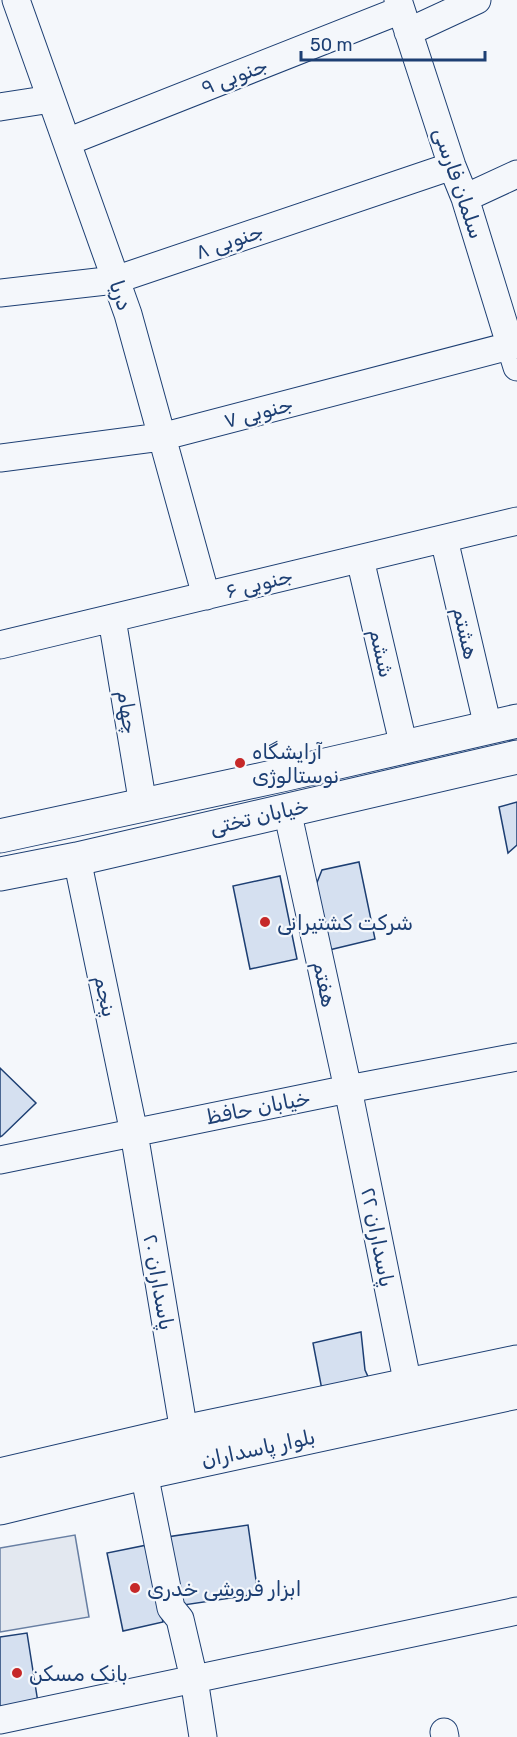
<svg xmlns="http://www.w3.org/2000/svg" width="517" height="1737" font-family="Rubik,'Noto Naskh Arabic',sans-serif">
<rect width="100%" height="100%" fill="#f4f7fb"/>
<path fill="#e3e8f0" stroke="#687fa3" stroke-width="1.5" d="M75,1535l14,82 -89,15v-84z"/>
<path fill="#d5e0f0" stroke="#1d3f73" stroke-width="1.5" d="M517,802v43l-9,8 -9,-46z
M359,862l16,77 -46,11 -13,-65 6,-15z
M280,876l17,83 -47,10 -17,-83z
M0,1068l36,35 -34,33 -2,1z
M361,1332l4,38 5,11 -48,9 -9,-47z
M248,1525l10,69 -81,12 -10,-69z
M147,1545l16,77 -40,9 -16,-78z
M27,1633l12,76 -39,6v-78z"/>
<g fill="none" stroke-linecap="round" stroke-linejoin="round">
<defs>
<path id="minor" d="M16,0l112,314 78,282
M398,0l54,166 13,32 52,169
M408,32l69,-32
M0,107l51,-8
M67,142l334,-132
M465,198l52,-24
M0,293l115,-13 337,-114
M0,458l161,-21 356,-93
M444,539l44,188
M360,559l44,188
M112,619l31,186
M0,645l517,-124
M287,810l61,279 60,296
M77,859l57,274 50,299
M0,1160l348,-71 169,-32
M144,1473l27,135 9,11 14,60 9,58
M0,1720l517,-109
M444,1732l1,5"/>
<path id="major" d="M0,836l282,-61 235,-54
M0,874l77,-15 440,-102
M0,1475l184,-43 333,-70
M0,1508l144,-35 373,-81"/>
</defs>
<use href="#minor" stroke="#1d3f73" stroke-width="29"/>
<use href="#major" stroke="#1d3f73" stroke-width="35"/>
<use href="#minor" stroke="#f4f7fb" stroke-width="27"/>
<use href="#major" stroke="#f4f7fb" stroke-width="33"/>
</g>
<g fill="#c62828" stroke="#f4f7fb" stroke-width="2">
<circle cx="240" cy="763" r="6"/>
<circle cx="265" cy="922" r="6"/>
<circle cx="135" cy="1588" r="6"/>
<circle cx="17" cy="1673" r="6"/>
</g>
<g text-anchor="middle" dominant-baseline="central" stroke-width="4.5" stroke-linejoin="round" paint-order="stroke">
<g font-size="21" fill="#1d3f73" stroke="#f4f7fb">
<text transform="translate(234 76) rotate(-21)">۹ جنوبی</text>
<text transform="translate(459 183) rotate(71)">سلمان فارسی</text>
<text transform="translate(229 241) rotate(-19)">۸ جنوبی</text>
<text transform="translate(121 295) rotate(71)">دریا</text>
<text transform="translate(258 412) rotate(-15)">۷ جنوبی</text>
<text transform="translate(259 583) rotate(-14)">۶ جنوبی</text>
<text transform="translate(466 633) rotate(77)">هشتم</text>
<text transform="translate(382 653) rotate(77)">ششم</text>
<text transform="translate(128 712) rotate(81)">چهام</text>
<text transform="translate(259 816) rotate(-13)">خیابان تختی</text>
<text transform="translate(325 984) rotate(78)">هفتم</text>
<text transform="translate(106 996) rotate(78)">پنجم</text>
<text transform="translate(258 1107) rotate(-11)">خیابان حافظ</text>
<text transform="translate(378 1237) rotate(79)">پاسداران ۲۲</text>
<text transform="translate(159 1282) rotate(80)">پاسداران ۲۰</text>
<text transform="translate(258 1448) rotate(-12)">بلوار پاسداران</text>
</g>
<g font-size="21" fill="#1d3f73" stroke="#f4f7fb" text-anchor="start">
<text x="252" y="751">آرایشگاه<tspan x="252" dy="24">نوستالوژی</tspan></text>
<text x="277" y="922">شرکت کشتیرانی</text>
<text x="147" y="1588">ابزار فروشی خدری</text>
<text x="29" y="1673">بانک مسکن</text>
</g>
</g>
<path d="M301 51v9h184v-9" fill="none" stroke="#1d3f73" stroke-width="3"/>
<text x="310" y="51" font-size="18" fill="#1d3f73" stroke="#f4f7fb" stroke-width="4.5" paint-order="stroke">50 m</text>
</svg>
